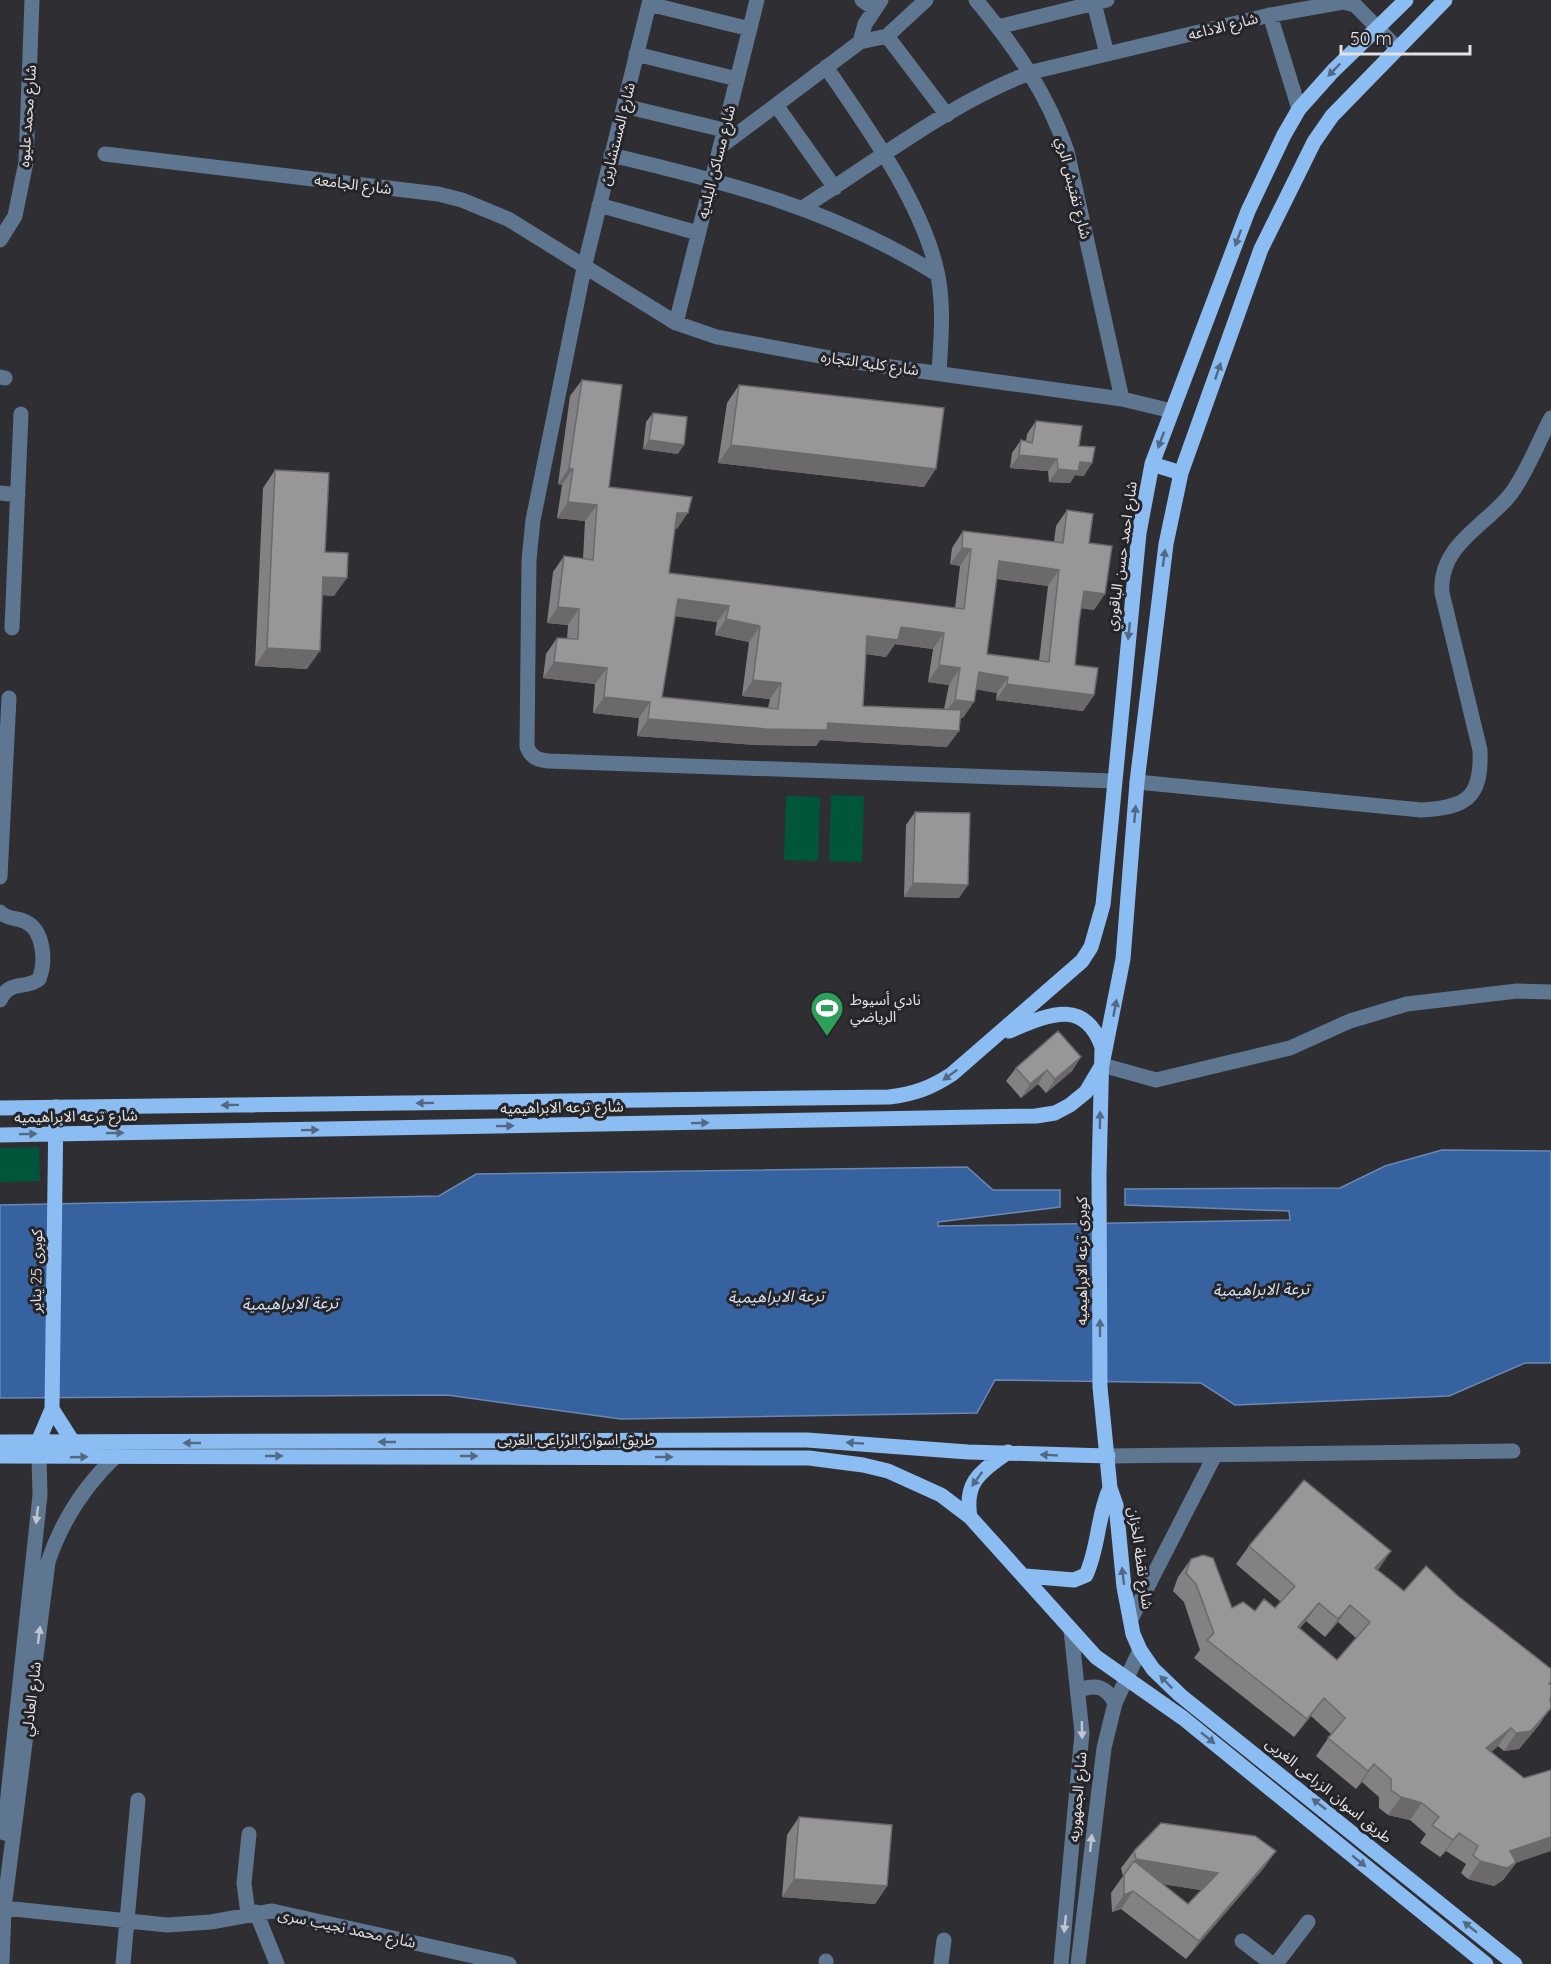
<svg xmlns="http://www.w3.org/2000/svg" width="1551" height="1964" font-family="Quicksand,'Noto Sans Arabic',sans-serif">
<rect width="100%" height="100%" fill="#2f2e32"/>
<path fill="#00563b" d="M831,795l33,1 -2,66 -33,-1z
M786,796l34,1 -2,64 -34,-1z
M39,1147l1,34 -40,1v-34z"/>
<path fill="#3762a0" stroke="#6a88b4" stroke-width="1.5" d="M1442,1150l109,1v212h-26l-76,33 -214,9 -34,-22 -206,-3 -18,33 -356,6 -174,-24 -447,3v-193l439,-9 37,-22 491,-7 26,23h67v17l-122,15v4l352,-6 -1,-9 -164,-6v-16l215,-1 45,-22z"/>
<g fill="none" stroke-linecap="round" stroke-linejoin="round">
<path stroke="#5e7690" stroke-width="15" d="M650,0l-66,268 -51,252 -4,40 -2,187c4,10 10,13 21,14l565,20
M862,0l13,9
M976,0c39,47 71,93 91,151l55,248
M1094,3l13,51
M649,4l101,25
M1270,15l29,94
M998,27l109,-27
M887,36l60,79
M860,42l5,-18 16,-24
M636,54l101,25
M826,67c41,60 98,138 112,209 6,32 3,64 1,96
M776,105l59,83
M624,106l100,24
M720,147l140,-105 27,-6 39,-36
M105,154l333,40 24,6 46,19 168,104 41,14 124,23 281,39 50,12
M611,155c119,28 221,54 326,119
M599,205l99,28
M804,207c74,-47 146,-104 228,-135l238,-57 73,-13 12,3 43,44
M0,240l15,-24 11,-54 6,-162
M676,323l81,-323
M0,377l5,1
M0,493l18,2
M12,628l9,-214
M1137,782l284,28c45,-2 61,-12 59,-60l-38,-157c-4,-47 43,-67 68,-98 17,-22 28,-53 41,-77
M0,877l9,-179
M0,912c8,8 17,5 26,10 18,9 20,40 13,57 -13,11 -29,0 -39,21
M1102,1065l54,15 134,-32 60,-27 57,-17 110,-13 34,1
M1108,1456l405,-5
M1131,1619l84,-164
M1079,1690c17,-6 27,-4 36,13
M4,1833l36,-338 -1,-38
M4,1908l163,17 44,-3 61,-11 237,53
M256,1912l21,52
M248,1914l-4,-31 5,-49
M1242,1941l30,23
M2,1964l2,-56 44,-346c14,-42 37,-77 69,-107
M123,1964l15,-164
M826,1964v-3
M941,1964l3,-24
M1061,1964l21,-231 -11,-103
M1078,1964l26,-216 11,-45 25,-53
M1276,1964l32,-42"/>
<path stroke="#8bbcf2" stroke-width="15" d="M1152,464l29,9
M1009,1031c37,-15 75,-35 93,16l-3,128 1,212 10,101 6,17 8,82 9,47 7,16 13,19 27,26 335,269
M0,1108l889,-11c25,-3 42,-9 63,-23l130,-113 9,-14 12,-42 36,-372 13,-69 96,-253 36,-76 15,-26 34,-38 73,-71
M0,1135l1036,-19 19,-3 15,-8 16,-13 16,-27 21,-106 14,-177 29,-238 15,-71 80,-224 53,-107 18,-26 113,-116
M52,1409l21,33
M0,1442l807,-2 161,12 140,4
M38,1449v-7l14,-33 4,-302
M0,1456l809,2 54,7 25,6 53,24 29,22 126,140 87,61 303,246
M970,1517c-6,-36 11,-45 38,-65
M1025,1576l49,4 12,-5c13,-28 11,-59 24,-87"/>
</g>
<path fill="#848184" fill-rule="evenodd" d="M582,380l27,107 68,42h-3l-5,44 286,35 5,-42 -10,-2 2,-16 11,-17 91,11 2,-16 11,-16 22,33 5,67 -13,-2 -6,57 19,30 -11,16 -87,-11 1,-7 -21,-4 -13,29h-3l-13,29 -127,-7 -4,6 -61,-1 -118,-9 2,-18 -46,-5 2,-29 -52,-6 3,-24 11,-16 10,1 1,-14 -21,-2 6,-51 11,-16 19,3 2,-38 -28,-3 5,-33 -4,-1 12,-88zM997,579l51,7 -9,75 -52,-7zM675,616l42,6 -2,13 34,7 -7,54 28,3 -2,9 -106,-11zM895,644l38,5 -5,33 21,3 -5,24 -81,-3 3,-52 20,3z
M739,385l185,102 -206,-24 9,-60z
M653,413l25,41 -35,-5 3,-27z
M1036,421l43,25 5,30 -9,-1 -5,8 -21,-1 -1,-11 -38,-3 2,-15 9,-13 5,1 1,-7z
M275,470l50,82 9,44 -12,-1 -15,74 -52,-3 8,-178z
M915,812l44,86 -55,-1 2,-72z
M1081,1057l-9,14 -26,22 -8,-9 -17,14 -15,-17 10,-13z
M1249,1546l128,24 27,21 54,5 93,73 -1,30 -11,26 -20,24 -15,2 -6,-5 -7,6 25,111 -13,17 -9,6 -26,-7 -7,-6 5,-9 -20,-13 -6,6 -20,-14 6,-9 -16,-14 -22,-5 -9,-7v-11l-17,-15 -6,7 -40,-33 15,-22 -20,-18 -17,21 -100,-79 6,-8 -16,-48 -11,-11 5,-14 13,-18 41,49 23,3 20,-3 6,-6 -45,-38zM1306,1621l19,16 13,-15 18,16 -19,22 -37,-32z
M799,1817l88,69 -12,18 -93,-7 5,-62z
M1134,1851h142l-13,18 -77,90 -65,-50 -9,3 -1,-19 12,-17 -2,-8zM1162,1884l39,6 -13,14z"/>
<path fill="#6b696c" d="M649,440l35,5 -6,9 -35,-5z
M731,445l205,24 -12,18 -206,-24z
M1019,455l38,4 -9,12 -38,-3z
M1080,462l12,1 -8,13 -9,-1 -5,8 -21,-1 9,-13z
M569,468l4,1 -11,16 -4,-1z
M568,502l29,3 -12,16 -28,-3z
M677,513h11l-11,16h-12z
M962,548l9,1 -11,17 -10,-2z
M999,561l60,9 -11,16 -60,-9z
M323,577l24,1 -13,18 -24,-2z
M1084,591l21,3 -11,16 -21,-3z
M678,599l51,7 -12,16 -51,-7z
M558,607l21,2 -11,16 -21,-2z
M726,619l34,7 -11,16 -34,-7z
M901,627l43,6 -11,16 -38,-5 -9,13 -30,-5 11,-16z
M267,648l53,3 -13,18 -52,-3z
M554,662l53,6 -12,16 -52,-6z
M939,665l21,3 -11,17 -21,-3z
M979,672l29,5 -11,16 -29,-5z
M753,680l28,3 -11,16 -28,-3z
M1007,684l87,11 -11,16 -87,-11z
M604,697l46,5 -11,16 -46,-5z
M955,700l19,2 -11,16 -20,-2z
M648,719l180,4 131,8 -12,16 -127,-7 -4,6 -61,-1 -118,-9z
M913,883l55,2 -9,13 -55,-1z
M1081,1057l-9,14 -26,22 9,-14z
M1047,1070l-9,14 -17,14 9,-14z
M1391,1551l-12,18 -16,17 12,-18z
M1319,1603l-13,18 -20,24 12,-18z
M1350,1605l-12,17 -13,15 13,-18z
M1324,1698l-13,18 -17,21 13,-18z
M1551,1708l-12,17 -20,24 -15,2 12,-18z
M1511,1728l-13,18 -25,19 13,-17z
M1374,1764l-12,18 -6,7 12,-18z
M1401,1797l21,6 -12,17 -22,-5z
M1459,1833l-13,18 -6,6 13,-17z
M1551,1837v14l-35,12 -13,17 -9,6 -26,-7 12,-18z
M1276,1851l-13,18 -77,90 13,-18z
M1136,1859l82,14 -13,18 -81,-14z
M794,1879l93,7 -12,18 -93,-7z
M1133,1891l-12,18 -9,3 12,-17z"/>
<path fill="#99969a" stroke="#6b696c" stroke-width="1.5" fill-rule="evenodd" d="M582,380l40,5 -13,102 83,10 -4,16h-11l-8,60 295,36 7,-60 -9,-1 1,-17 100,12 4,-33 26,4 -4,29 23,3 -7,48 -21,-3 -5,31 -4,43 23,3 -4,27 -87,-11 1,-7 -29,-5 -5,30 -19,-2 5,-32 -21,-3 5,-32 -43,-6 -3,13 -31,-4 -4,70 98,4 -2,21 -131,-8 -1,7 -61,-1 -118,-10 2,-17 -46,-5 3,-29 -53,-6 3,-24 21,1 1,-30 -21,-2 6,-51 29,4 4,-55 -29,-3 5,-33 -4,-1zM999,561l60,9 -10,92 -62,-8zM678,599l51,7 -3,13 34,7 -7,54 28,3 -3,26 -116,-12z
M739,385l205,23 -8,61 -205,-24z
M653,413l34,4 -3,28 -35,-5z
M1036,421l46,5 -3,20 16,1 -3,16 -12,-1 -2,9 -20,-2 -1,-10 -38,-4 2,-15 11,3z
M275,470l54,3 -4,79 23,1 -1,25 -24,-1 -3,74 -53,-3z
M915,812l55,1 -2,72 -55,-2z
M1058,1031l23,26 -26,22 -8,-9 -17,14 -14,-16z
M1304,1480l87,71 -16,17 29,23 22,-25 32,30 93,73v12l-2,3 2,1v12l-1,2 1,9 -20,23 -15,2 -5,-5 -25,20 38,30 27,-8v67l-41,14 6,11 -9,6 -27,-7 -7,-6 5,-9 -19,-13 -6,7 -21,-15 7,-8 -17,-14 -21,-6 -10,-7v-11l-17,-15 -6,7 -40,-33 17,-20 -21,-20 -17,21 -100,-79 7,-7 -18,-49 -10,-11 5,-14 12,-4 10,3 19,50 11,-6 12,9 9,-12 11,9 20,-22 -46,-40zM1319,1603l19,16 12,-14 20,17 -33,38 -39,-33z
M799,1817l93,8 -5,61 -93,-7z
M1161,1823l94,13 21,15 -77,90 -66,-50 -9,4v-20l10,-14 54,43 30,-31 -82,-14 -2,-8z"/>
<defs><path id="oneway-solid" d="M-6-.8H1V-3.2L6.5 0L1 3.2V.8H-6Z" transform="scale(1.5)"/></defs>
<g fill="#536883">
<use href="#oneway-solid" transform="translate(1334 70) rotate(134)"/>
<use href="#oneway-solid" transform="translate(1238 238) rotate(110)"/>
<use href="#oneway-solid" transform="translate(1218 371) rotate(-71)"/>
<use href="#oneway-solid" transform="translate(1161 440) rotate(110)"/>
<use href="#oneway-solid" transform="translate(1164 558) rotate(-82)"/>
<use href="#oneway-solid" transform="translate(1129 631) rotate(96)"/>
<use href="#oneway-solid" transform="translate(1135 814) rotate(-85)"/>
<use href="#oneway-solid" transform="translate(1115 1008) rotate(-79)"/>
<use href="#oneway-solid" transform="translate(950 1075) rotate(144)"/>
<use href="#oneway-solid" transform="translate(425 1103) rotate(179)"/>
<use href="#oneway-solid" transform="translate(230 1105) rotate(179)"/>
<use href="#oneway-solid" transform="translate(1100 1120) rotate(-89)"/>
<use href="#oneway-solid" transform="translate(700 1123) rotate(-1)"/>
<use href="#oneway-solid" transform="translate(505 1126) rotate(-1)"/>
<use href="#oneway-solid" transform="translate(310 1130) rotate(-1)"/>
<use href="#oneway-solid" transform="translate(115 1133) rotate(-1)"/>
<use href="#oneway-solid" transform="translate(28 1134) rotate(-1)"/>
<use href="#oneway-solid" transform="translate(1100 1328) rotate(-90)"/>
<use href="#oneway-solid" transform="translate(387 1442) rotate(180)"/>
<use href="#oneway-solid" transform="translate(192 1443) rotate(180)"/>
<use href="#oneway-solid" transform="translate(855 1443) rotate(-176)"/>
<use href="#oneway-solid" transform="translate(1049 1455) rotate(-177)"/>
<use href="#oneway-solid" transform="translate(274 1456)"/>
<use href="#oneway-solid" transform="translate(469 1456)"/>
<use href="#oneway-solid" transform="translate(79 1457) rotate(-2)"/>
<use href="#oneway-solid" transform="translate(664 1457)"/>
<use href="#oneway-solid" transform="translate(977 1479) rotate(126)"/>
<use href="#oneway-solid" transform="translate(1123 1576) rotate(-97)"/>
<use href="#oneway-solid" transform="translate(1166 1682) rotate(-135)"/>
<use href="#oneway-solid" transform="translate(1208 1738) rotate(39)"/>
<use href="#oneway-solid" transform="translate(1319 1804) rotate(-142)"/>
<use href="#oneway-solid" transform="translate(1359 1861) rotate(39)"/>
<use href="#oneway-solid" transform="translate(1470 1927) rotate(-141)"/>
</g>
<g fill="#c1c6ce">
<use href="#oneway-solid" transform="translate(37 1515) rotate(97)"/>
<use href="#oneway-solid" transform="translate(39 1635) rotate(-83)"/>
<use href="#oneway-solid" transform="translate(1082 1730) rotate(89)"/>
<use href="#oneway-solid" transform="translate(1091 1843) rotate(-84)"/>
<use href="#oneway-solid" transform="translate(1065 1924) rotate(96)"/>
</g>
<defs>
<symbol id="stadium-pin" viewBox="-11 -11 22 30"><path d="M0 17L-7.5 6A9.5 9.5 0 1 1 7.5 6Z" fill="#2e9e5b" stroke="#252428"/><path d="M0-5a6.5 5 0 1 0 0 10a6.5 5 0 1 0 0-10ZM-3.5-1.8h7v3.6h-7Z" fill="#fff"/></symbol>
</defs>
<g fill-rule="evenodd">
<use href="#stadium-pin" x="808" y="989" width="38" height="52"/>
</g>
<g text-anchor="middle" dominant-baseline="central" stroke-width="6" stroke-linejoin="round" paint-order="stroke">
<g font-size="15" fill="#e2e1e3" stroke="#252428">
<text transform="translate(1223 26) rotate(-14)">شارع الاذاعه</text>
<text transform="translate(27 116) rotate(-86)">شارع محمد عليوه</text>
<text transform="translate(617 134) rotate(-76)">شارع المستشارين</text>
<text transform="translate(716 162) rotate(-76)">شارع مساكن البلديه</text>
<text transform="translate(353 184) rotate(7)">شارع الجامعه</text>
<text transform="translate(1074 188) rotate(76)">شارع تفتيش الري</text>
<text transform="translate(870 363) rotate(8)">شارع كليه التجاره</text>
<text transform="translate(1121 556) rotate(-82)">شارع احمد حسن الباقوري</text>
<text transform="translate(562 1107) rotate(-1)">شارع ترعه الابراهيميه</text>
<text transform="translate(76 1116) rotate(-1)">شارع ترعه الابراهيميه</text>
<text transform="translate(1081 1261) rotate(-90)">كوبرى ترعه الابراهيميه</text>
<text transform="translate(36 1271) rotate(-89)">كوبرى 25 يناير</text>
<text x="576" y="1439">طريق اسوان الزراعى الغربى</text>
<text transform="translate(1141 1558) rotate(82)">شارع نقطة الخزان</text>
<text transform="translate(31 1699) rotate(-83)">شارع العادلي</text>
<text transform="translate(1329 1790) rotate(39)">طريق اسوان الزراعى الغربى</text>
<text transform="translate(1077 1797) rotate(-85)">شارع الجمهوريه</text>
<text transform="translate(347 1928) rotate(12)">شارع محمد نجيب سرى</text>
</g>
<g font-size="15" fill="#e2e1e3" stroke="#252428" text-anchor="start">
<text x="850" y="999">نادي أسيوط<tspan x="850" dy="17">الرياضي</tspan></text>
</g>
<g font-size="16" font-style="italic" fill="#d3e0f2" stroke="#252428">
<text transform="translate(1261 1289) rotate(-1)">ترعة الابراهيمية</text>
<text transform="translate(776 1296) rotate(-1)">ترعة الابراهيمية</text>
<text transform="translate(290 1303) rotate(-1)">ترعة الابراهيمية</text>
</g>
</g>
<path d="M1341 45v9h129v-9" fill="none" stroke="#e2e1e3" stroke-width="3"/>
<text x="1350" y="45" font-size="18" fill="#e2e1e3" stroke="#252428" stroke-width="4.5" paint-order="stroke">50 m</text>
</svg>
